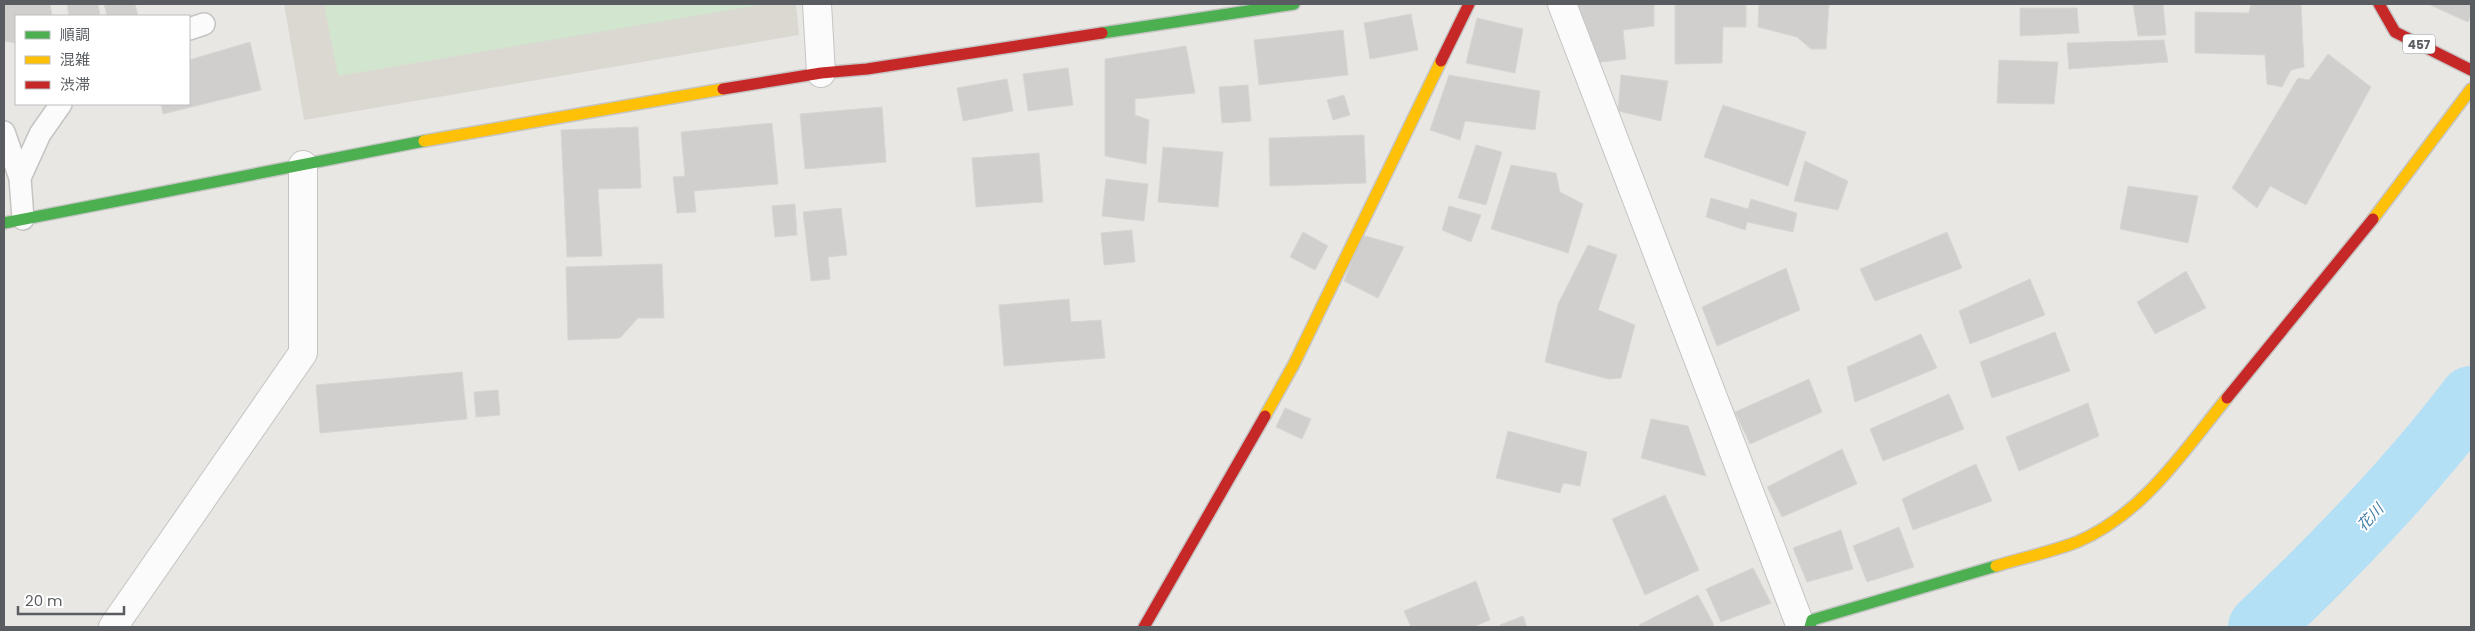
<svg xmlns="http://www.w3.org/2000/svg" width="2475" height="631" font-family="Poppins,'Noto Sans JP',sans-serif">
<rect width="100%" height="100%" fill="#e9e7e3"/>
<path fill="#dbd8d2" d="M284,4h512l3,31 -495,85z"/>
<path fill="#d2e5ce" d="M324,4h441l-427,72z"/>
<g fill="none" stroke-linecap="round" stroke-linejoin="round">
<path stroke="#b4e0f6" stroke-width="64" d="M2260,627c75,-71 148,-146 211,-229"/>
</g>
<path fill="#d1cfcd" stroke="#d8d6d2" d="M8,4h42l2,12h-36v27l-12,-2v-36z
M67,4h31l2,11 -31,1z
M104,4h31l3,12h-31z
M1581,4h73v22l-31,4 3,29 -32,4 -22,-58z
M1675,4h71v23h-23l-1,36 -47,1z
M1759,4h70l-3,45h-15l-14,-12 -39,-10z
M2133,4h30l3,31 -28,1z
M2251,4h50l3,63 -13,3 -9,17 -15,-3 -2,-29 -70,-2v-41l54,1z
M2428,4h43v11l-3,7z
M2020,8h57l2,25 -59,3z
M1411,14l7,36 -48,9 -6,-36z
M1477,18l46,11 -8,44 -49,-10z
M1343,30l5,45 -89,10 -5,-45z
M2164,40l4,22 -99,7 -2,-26z
M250,42l11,48 -98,24 -2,-10h28v-44z
M1186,46l9,47 -60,6v16l14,5 -3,44 -41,-8v-97z
M2328,54l43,33 -65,118 -36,-19 -13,22 -25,-20 66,-110 11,2z
M1999,60l59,2 -4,42 -57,-1z
M1068,68l5,37 -45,6 -5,-37z
M1449,75l91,16 -5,39 -70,-9 -5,19 -30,-10z
M1621,75l47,6 -7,40 -43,-10z
M1007,79l6,32 -50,10 -6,-33z
M1248,85l3,36 -29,2 -3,-36z
M1344,95l6,20 -17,5 -6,-20z
M1723,105l83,27 -18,54 -84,-29z
M882,107l4,55 -81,7 -5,-55z
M772,123l6,61 -84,7 2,21 -19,1 -4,-36 12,-1 -4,-44z
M638,127l3,61 -43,1 4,67 -35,1 -6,-127z
M1364,135l2,48 -96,3 -1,-48z
M1476,145l26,7 -16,53 -28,-7z
M1163,147l60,5 -5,55 -60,-5z
M1039,153l4,49 -67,5 -4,-49z
M1805,161l43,20 -10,29 -44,-9z
M1511,165l45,8 4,19 23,12 -15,49 -77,-24z
M1106,179l42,5 -4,37 -42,-5z
M2128,186l70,10 -10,47 -68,-14z
M1711,198l37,11 3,-10 46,14 -4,19 -46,-10 -2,8 -39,-13z
M795,204l2,31 -22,2 -3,-31z
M1449,206l32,9 -10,27 -29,-12z
M841,208l6,47 -19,2 2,22 -19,2 -8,-69z
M1132,230l3,32 -31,3 -3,-32z
M1303,232l25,14 -13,24 -25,-13z
M1947,232l15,36 -87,33 -15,-32z
M1362,235l42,12 -26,51 -34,-17z
M1588,245l29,10 -19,55 37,15 -14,53 -13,1 -63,-17 13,-58z
M662,264l2,54h-26l-18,20 -52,2 -2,-73z
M1786,268l14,42 -83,36 -15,-39z
M2186,271l20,37 -51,26 -18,-32z
M2030,279l15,36 -75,29 -11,-33z
M1069,299l2,23 30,-2 4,38 -101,8 -5,-61z
M2055,332l15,39 -78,27 -12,-36z
M1921,334l16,34 -82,34 -8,-35z
M462,372l5,47 -147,14 -4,-48z
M1809,379l13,33 -72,32 -15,-32z
M498,390l2,25 -24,2 -2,-25z
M1949,394l15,35 -81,32 -13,-32z
M2088,403l11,33 -80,35 -13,-34z
M1285,408l26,11 -9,20 -26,-12z
M1651,419l37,7 18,50 -65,-18z
M1508,431l79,21 -7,34 -17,-3 -3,10 -64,-15z
M1842,449l15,35 -75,33 -15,-30z
M1976,464l16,37 -79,29 -11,-31z
M1665,495l34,75 -54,25 -33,-76z
M1899,527l15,40 -47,15 -14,-36z
M1841,530l12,39 -46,13 -14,-34z
M1753,568l18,35 -50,19 -15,-33z
M1476,581l14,39 -17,7h-62l-7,-16z
M1698,595l16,30 -3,2h-71l-1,-2z
M1523,616l4,11h-26l-1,-2z"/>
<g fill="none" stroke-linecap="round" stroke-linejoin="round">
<defs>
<path id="lane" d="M189,29l15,-5
M4,132l16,46
M23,219l-3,-41 20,-44 21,-30"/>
<path id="street" d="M817,4l4,69
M1562,4l239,623
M113,627l190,-274v-188"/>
<path id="fast" d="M1102,33l192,-29
M4,223l420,-82
M1810,627l2,-7 184,-54"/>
<path id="slow" d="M424,141l299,-52
M2373,219l98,-130
M1265,416l29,-52 147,-303
M1996,566c26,-8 55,-14 81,-24 66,-28 106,-90 150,-144"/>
<path id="jam" d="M2379,4l16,28 76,38
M1441,61l28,-57
M723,89l98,-16 46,-4 235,-36
M2227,398l146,-179
M1144,627l121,-211"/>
</defs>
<use href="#lane" stroke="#c4c4c3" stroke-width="24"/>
<use href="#street" stroke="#c4c4c3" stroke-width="30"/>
<use href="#fast" stroke="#c5c5c5" stroke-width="14"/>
<use href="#slow" stroke="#c5c5c5" stroke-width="14"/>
<use href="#jam" stroke="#c5c5c5" stroke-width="14"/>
<use href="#lane" stroke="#fcfbfb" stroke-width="21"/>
<use href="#street" stroke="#fcfbfb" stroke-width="28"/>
<use href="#fast" stroke="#4caf50" stroke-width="11"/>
<use href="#slow" stroke="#ffc107" stroke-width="11"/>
<use href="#jam" stroke="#c62828" stroke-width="11"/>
</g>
<g text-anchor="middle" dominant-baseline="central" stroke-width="4" stroke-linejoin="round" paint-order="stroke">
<rect fill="#fff" stroke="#8b8e90" stroke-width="1" x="2403" y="34.5" width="32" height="19" rx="4"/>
<g font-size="12" font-weight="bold" fill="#595d61">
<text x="2419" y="44">457</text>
</g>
<g font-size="15" font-style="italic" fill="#3b7aa6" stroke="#fff">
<text transform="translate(2370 517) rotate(-47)">花川</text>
</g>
</g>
<rect width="2475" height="631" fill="none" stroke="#595d61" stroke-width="10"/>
<rect x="15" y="15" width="175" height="90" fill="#ffffff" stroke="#bdbec0"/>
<rect x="25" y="31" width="25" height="8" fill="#4caf50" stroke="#bdbec0"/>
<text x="60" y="40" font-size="15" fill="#595d61">順調</text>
<rect x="25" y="56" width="25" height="8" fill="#ffc107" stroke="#bdbec0"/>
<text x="60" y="65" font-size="15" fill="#595d61">混雑</text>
<rect x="25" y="81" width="25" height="8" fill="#c62828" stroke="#bdbec0"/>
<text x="60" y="90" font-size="15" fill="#595d61">渋滞</text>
<path d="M18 606v8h106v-8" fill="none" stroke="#595d61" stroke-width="2.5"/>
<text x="25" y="606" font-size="15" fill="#595d61" stroke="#ffffff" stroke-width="4" paint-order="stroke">20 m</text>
</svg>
